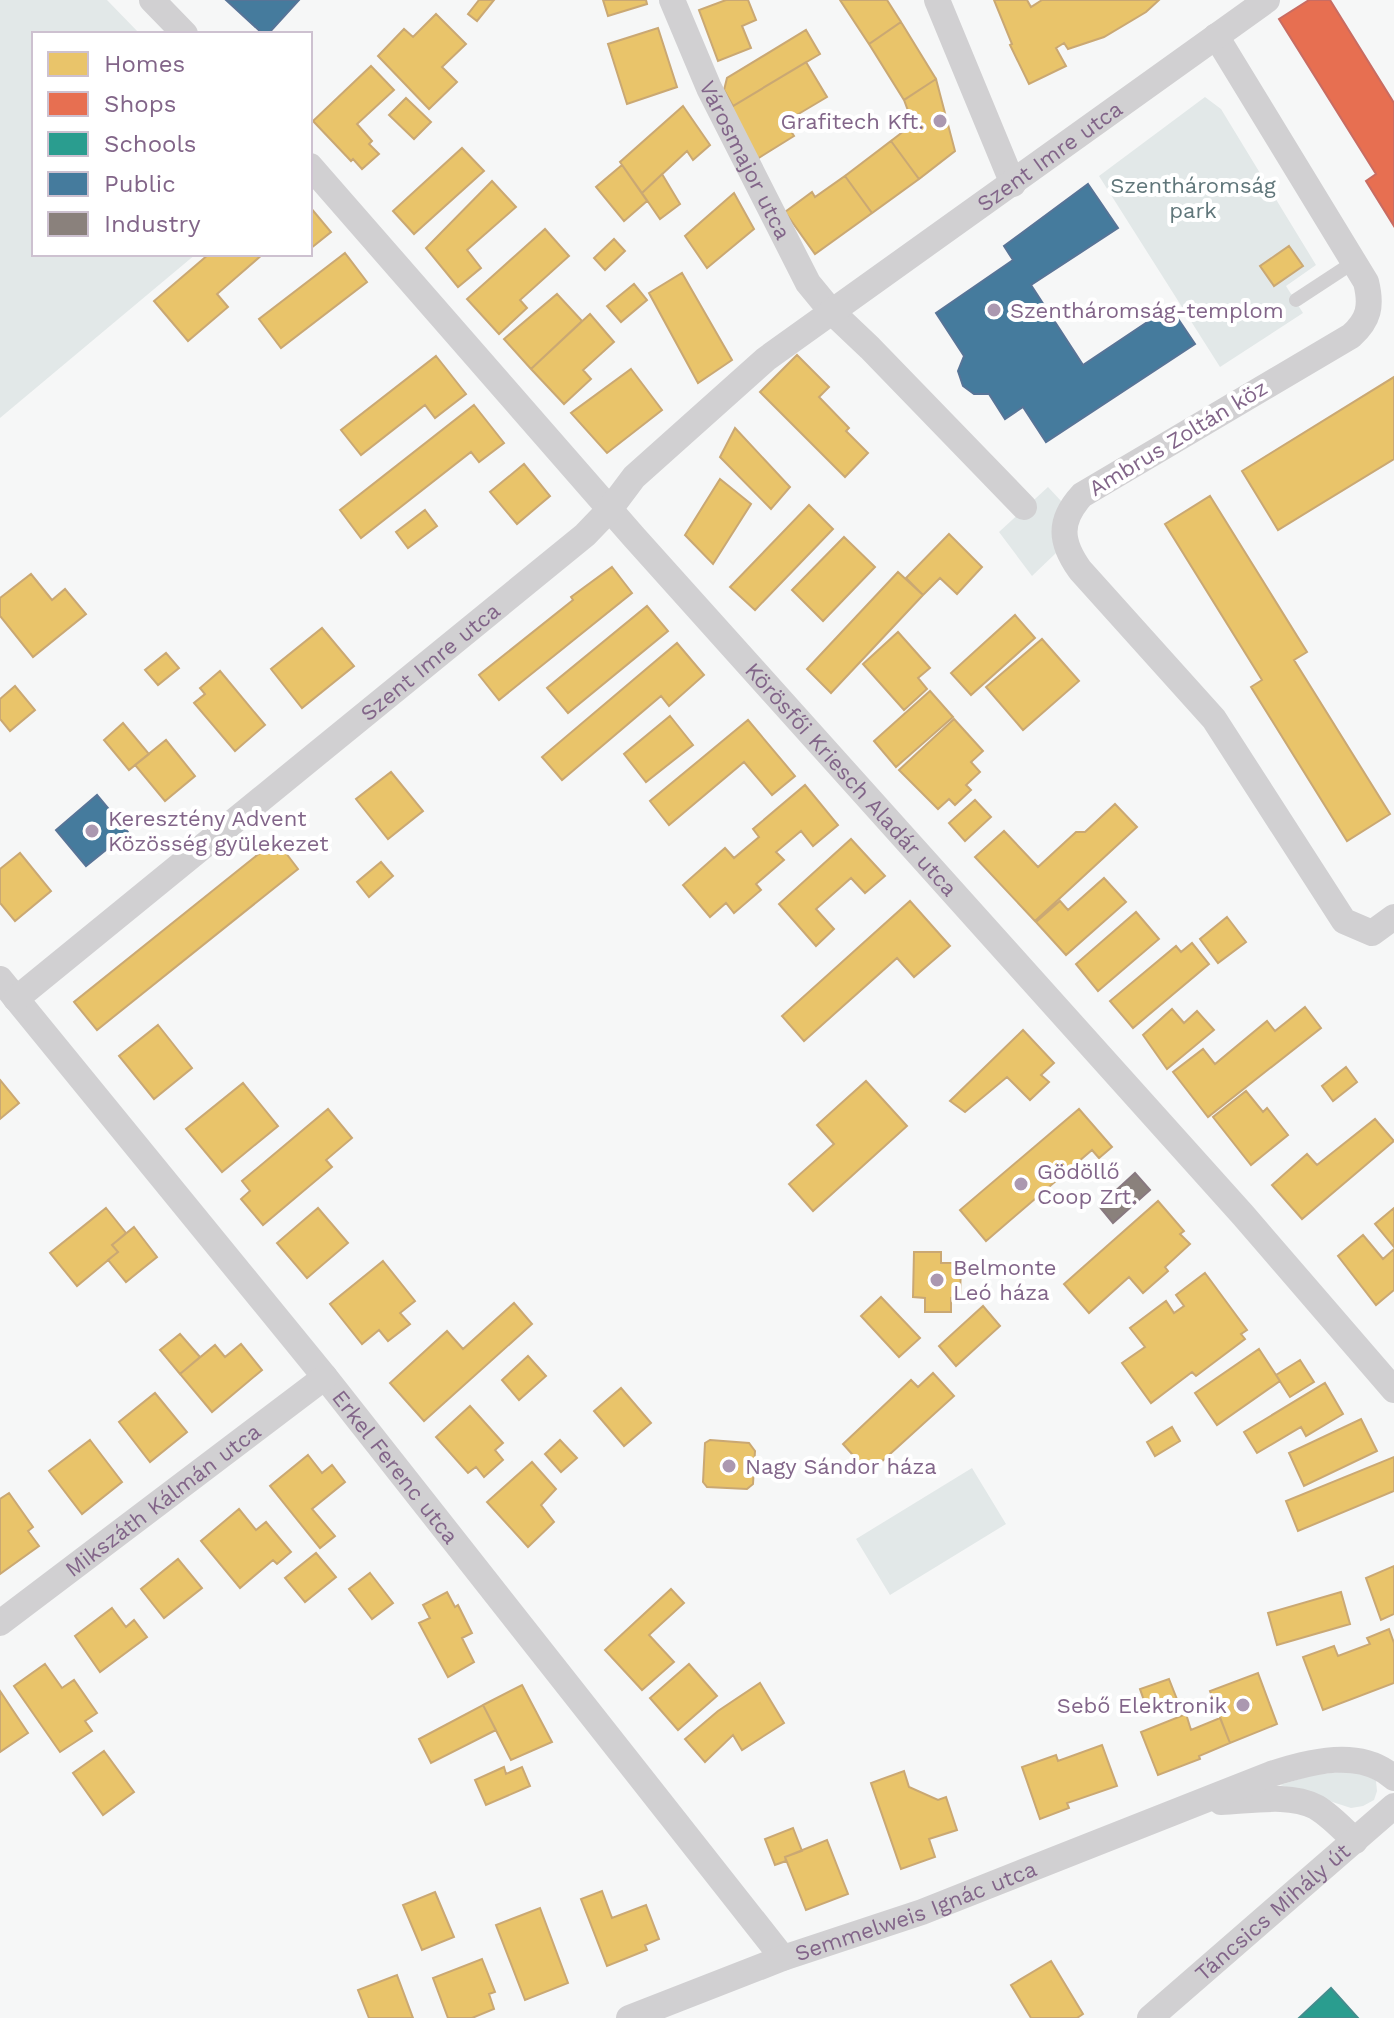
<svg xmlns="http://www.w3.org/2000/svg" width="1394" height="2018" font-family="'Work Sans',sans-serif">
<rect width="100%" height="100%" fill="#f6f7f7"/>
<path fill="#e2e8e8" d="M0,0h107l33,34h-106v220h162l-196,164z
M1205,97l16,12 95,156 -30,21 17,27 -83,54 -121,-191z
M1048,487l14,15 -6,51 -24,23 -33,-44z
M972,1468l34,56 -116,71 -34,-56z
M1358,1770l18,11 1,10 -3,9 -11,6 -12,2 -71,-23 33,-10z"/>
<path fill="#e9c46a" stroke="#caa873" stroke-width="2" d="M479,0h15l-17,21 -9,-7z
M603,0h43l1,4 -39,12z
M726,0h22l8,20 -14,6 9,22 -33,13 -19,-51z
M840,0h47l14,22 -32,22z
M994,0h33l4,7 11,-7h117l-13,12 -42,25 -36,12 -4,-6 -8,5 10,18 -37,18 -19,-39 2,-1z
M436,14l30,30 -24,23 15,15 -28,27 -51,-53 26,-27 9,8z
M901,22l35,57 -32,21 -35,-56z
M658,28l19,59 -50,17 -19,-60z
M806,30l14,24 -87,52 -9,-16 3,-12z
M806,62l21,35 -42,25 9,14 -37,23 -29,-50z
M371,66l23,24 -37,34 15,17 -3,3 10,10 -17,15 -9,-10 -2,2 -38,-40z
M936,79l19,72 -36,28 -28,-38 22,-17 -9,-24z
M406,98l25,24 -17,17 -25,-24z
M683,106l27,39 -17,15 -6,-9 -45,42 -22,-31z
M891,141l28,38 -47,34 -27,-37z
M462,148l22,23 -70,63 -21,-23z
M622,165l25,36 -23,20 -28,-34z
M662,174l18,30 -20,15 -18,-26z
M845,176l27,37 -57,41 -30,-42 27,-20 3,5z
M492,181l24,26 -49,43 14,18 -23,19 -32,-39z
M734,193l20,36 -47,39 -22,-32z
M310,207l21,25 -21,17z
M545,229l24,27 -49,44 7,8 -28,26 -32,-35z
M614,239l11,12 -20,19 -11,-12z
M1289,246l14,20 -29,20 -14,-20z
M345,253l22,29 -86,66 -22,-29z
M209,254h54l-46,40 11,13 -40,34 -34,-40z
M682,273l50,87 -34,23 -49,-90z
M634,284l13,16 -26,22 -14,-16z
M557,294l25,27 -51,48 -27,-30z
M590,314l24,28 -31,28 8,9 -27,25 -33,-35z
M797,355l32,32 -10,10 30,31 -3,3 22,22 -23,24 -85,-85z
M436,356l30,38 -31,24 -10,-13 -64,50 -20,-25z
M631,369l31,41 -55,43 -36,-40z
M1394,377v82l-116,71 -36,-59z
M474,405l30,38 -25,19 -8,-10 -110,86 -21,-28z
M735,428l55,59 -19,22 -51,-52z
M524,464l26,32 -33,28 -27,-32z
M720,479l31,25 -38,60 -28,-29z
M1210,496l97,156 -13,8 96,154 -43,27 -96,-154 11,-7 -97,-156z
M809,505l24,24 -78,81 -25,-23z
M425,510l12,16 -29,22 -12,-16z
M949,534l33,33 -25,27 -17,-16 -17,17 -17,-17z
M844,537l31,30 -52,54 -31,-31z
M612,567l20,26 -133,107 -20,-25 94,-75 -2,-3z
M898,572l25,23 -92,98 -24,-24z
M31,574l21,26 13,-11 21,25 -53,43 -33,-41v-18z
M647,606l21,25 -100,82 -21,-25z
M1015,615l20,23 -64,57 -20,-22z
M322,628l32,38 -52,42 -31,-39z
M898,632l32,36 -12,10 9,11 -23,21 -41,-46z
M1042,639l37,42 -56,49 -37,-43z
M677,643l27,32 -35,31 -8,-10 -99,84 -20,-23z
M166,653l13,15 -21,17 -13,-15z
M220,671l45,54 -30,26 -41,-48 11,-9 -5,-6z
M15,686l20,24 -25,21 -10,-12v-20z
M930,691l23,26 -57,50 -22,-26z
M670,716l23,29 -47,37 -22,-28z
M954,719l29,32 -12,11 9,10 -14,13 5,5 -16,15 -6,-6 -11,10 -39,-39z
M748,720l47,56 -23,19 -28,-33 -75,63 -19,-24z
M123,723l26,31 -20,16 -25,-30z
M166,740l29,36 -30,25 -30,-36z
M391,772l32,39 -35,28 -32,-40z
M805,785l33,40 -25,21 -12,-15 -25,21 8,8 -28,24 5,6 -27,23 -8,-10 -16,14 -27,-32 42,-37 9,10 25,-21 -6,-8z
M975,800l16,17 -26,24 -16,-18z
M1115,804l22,23 -102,94 -60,-64 29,-26 34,36 38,-35h9z
M851,839l34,37 -20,17 -14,-15 -35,31 18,20 -18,17 -37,-42z
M276,840l22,29 -201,161 -23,-28z
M20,853l31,38 -36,30 -15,-18v-34z
M381,862l12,14 -24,21 -12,-15z
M1104,878l22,24 -60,53 -30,-33 24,-21 8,9z
M910,901l40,45 -36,31 -17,-19 -93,83 -22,-25z
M1136,912l23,27 -61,52 -22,-27z
M1227,917l19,25 -28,21 -18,-24z
M1192,943l17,21 -76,64 -23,-27 66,-55 5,6z
M1305,1007l16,21 -113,89 -35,-45 30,-23 12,15 52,-43 8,10z
M1172,1009l12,14 13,-12 17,19 -47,39 -24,-34z
M158,1025l34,43 -38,31 -35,-43z
M1023,1030l31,33 -13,12 8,7 -19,18 -23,-23 -42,35 -15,-11z
M1346,1067l11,15 -24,19 -11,-15z
M0,1080l19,23 -19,16z
M866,1081l41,45 -94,85 -24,-27 45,-40 -17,-19z
M243,1083l35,43 -56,46 -36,-43z
M1246,1091l17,21 4,-4 21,27 -37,30 -38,-48z
M328,1109l24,29 -26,22 6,7 -69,58 -22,-26 9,-8 -8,-10z
M1079,1109l33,38 -13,11 -7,-8 -106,91 -26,-31z
M1375,1119l19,22 -92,78 -30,-34 35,-31 10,11z
M1158,1201l26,30 -4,3 10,10 -25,23 3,4 -25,22 -14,-16 -40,36 -25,-29z
M106,1208l20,25 -14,12 6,7 -41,34 -27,-33z
M318,1208l30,35 -41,35 -30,-35z
M1394,1208v39l-19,-23z
M134,1227l23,30 -31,25 -18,-22 10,-8 -6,-7z
M1363,1235l20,24 11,-10v41l-18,15 -38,-49z
M914,1252h27v11h20l-1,35h-9v14h-26v-14l-12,-1z
M383,1261l32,40 -15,12 10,11 -22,17 -9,-11 -17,14 -32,-40z
M1205,1273l42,57 -6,4 4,5 -49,37 -4,-4 -41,31 -29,-40 23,-16 -15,-19 36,-27 8,12 10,-7 -8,-11z
M881,1297l39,41 -21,19 -38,-41z
M514,1303l18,21 -108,97 -34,-38 57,-52 16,18z
M983,1306l17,20 -44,40 -17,-20z
M180,1334l20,23 -20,17 -20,-24z
M241,1344l21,26 -50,42 -32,-38 35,-29 10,12z
M1259,1349l21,32 -63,44 -22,-32z
M528,1356l18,20 -27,24 -17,-20z
M1300,1360l14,22 -24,15 -14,-22z
M933,1373l21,23 -85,77 -26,-29 68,-64 7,7z
M1325,1383l18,31 -37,22 -5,-9 -44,26 -13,-21z
M621,1388l30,35 -27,23 -30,-35z
M155,1393l32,39 -37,30 -31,-40z
M470,1406l33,37 -8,7 8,10 -19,17 -8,-10 -8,6 -32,-36z
M1361,1419l16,32 -73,35 -15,-33z
M1172,1427l8,14 -25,15 -8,-14z
M90,1440l32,42 -40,32 -33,-43z
M560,1440l17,18 -16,14 -16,-18z
M710,1440l39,3 6,8 -2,33 -6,5 -40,-2 -4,-5 2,-39z
M308,1455l14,18 10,-8 13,17 -33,27 23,27 -15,12 -50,-62z
M1394,1457v34l-96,40 -12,-30z
M532,1462l24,27 -15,16 13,17 -26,25 -41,-45z
M9,1493l24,34 -5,4 11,15 -39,28v-75z
M239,1509l17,21 10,-8 25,30 -14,12 -4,-4 -33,28 -39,-47z
M316,1553l20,24 -31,25 -20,-24z
M178,1559l24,29 -38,30 -23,-29z
M1394,1566v48l-13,6 -15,-42z
M370,1573l23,30 -21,16 -23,-30z
M671,1589l13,14 -35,32 25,27 -32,28 -37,-40z
M447,1592l8,15 3,-2 14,28 -10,5 12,24 -26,15 -29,-54 11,-5 -7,-13z
M1341,1592l9,32 -73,21 -9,-32z
M112,1608l14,19 8,-7 13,17 -47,35 -25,-36z
M1389,1629l5,14v40l-71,27 -20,-53 31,-11 4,10 32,-12 -3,-6z
M45,1664l17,24 12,-8 23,33 -12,8 7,10 -32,21 -46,-66z
M689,1664l28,32 -39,34 -28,-32z
M1258,1673l19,51 -47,19 -20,-52z
M1169,1679l9,23 -30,10 -8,-23z
M760,1683l24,40 -42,27 -9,-15 -28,27 -20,-23 33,-28z
M522,1685l30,57 -41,18 -28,-55z
M0,1691l28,42 -28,19z
M483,1705l13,25 -65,33 -12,-24z
M1186,1714l5,16 29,-12 10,25 -31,13 1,3 -42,16 -17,-43z
M1102,1745l15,41 -50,17 2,5 -29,11 -18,-52 34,-12 2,6z
M104,1751l30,41 -31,23 -30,-42z
M504,1767l2,7 16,-7 8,19 -44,19 -11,-25z
M904,1771l5,16 29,13 8,-3 11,33 -28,9 6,18 -34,12 -30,-86z
M793,1828l9,23 -17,6 1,4 -11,4 -10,-26z
M827,1840l21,54 -42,16 -21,-53z
M602,1891l10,27 34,-13 13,34 -14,6 2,5 -40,16 -26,-67z
M435,1892l19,45 -32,13 -19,-45z
M540,1908l28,75 -43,17 -29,-75z
M482,1959l13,33 -6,2 5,15 -22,9h-24l-15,-40z
M1051,1961l32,53 -6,4h-46l-20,-33z
M397,1975l16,43h-44l-11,-28z"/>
<path fill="#e76f51" stroke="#c96c62" stroke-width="2" d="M1309,0h21l64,103v123l-28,-45 10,-7 -97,-155z"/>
<path fill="#2a9d8f" stroke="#448c8d" stroke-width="2" d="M1331,1988l27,30h-59z"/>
<path fill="#457b9d" stroke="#577497" stroke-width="2" d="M226,0h73l-31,34h-5z
M1088,184l30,44 -87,57 52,80 87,-58 25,37 -149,98 -23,-35 -18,12 -16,-25h-15l-11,-8 -5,-15 6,-15 -28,-43 77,-53 -9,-14z
M97,795l31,37 -42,34 -30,-36z"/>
<path fill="#8a817c" stroke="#887980" stroke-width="2" d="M1135,1173l15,17 -37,33 -14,-17z"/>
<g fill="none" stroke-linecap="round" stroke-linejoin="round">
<path stroke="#d1d0d2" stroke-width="14" d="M1296,300l58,-38"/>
<g stroke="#d1d0d2" stroke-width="26">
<path d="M152,0l33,34"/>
<path id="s1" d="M672,0l37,88 99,195 23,28 39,37 154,159"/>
<path d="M937,0l76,184"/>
<path d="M1216,36l150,246c6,24 3,38 -15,54l-269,159c-24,26 -22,47 -2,75l134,149 130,202 28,12 22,-16"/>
<path id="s2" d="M310,166l324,371 609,678 151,175"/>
<path id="s3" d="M0,979l325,398 458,581"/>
<path id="s4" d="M16,999l569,-464 25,-26 24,-32 132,-118 501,-359"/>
<path id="s5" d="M0,1623l325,-246"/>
<path d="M1221,1802c29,-1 68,-9 95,5 15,9 27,22 39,34"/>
<path id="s6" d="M629,2018l154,-60 139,-46 349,-138c39,-12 89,-27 123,4"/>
<path id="s7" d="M1150,2018l244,-212"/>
</g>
</g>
<g fill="#ab98b0" stroke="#fff" stroke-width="3">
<circle cx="940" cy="121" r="8"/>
<circle cx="994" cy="310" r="8"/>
<circle cx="92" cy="831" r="8"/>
<circle cx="1021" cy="1184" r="8"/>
<circle cx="937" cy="1280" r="8"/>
<circle cx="729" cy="1466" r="8"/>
<circle cx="1243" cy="1705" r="8"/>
</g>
<g text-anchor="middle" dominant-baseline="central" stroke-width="8" stroke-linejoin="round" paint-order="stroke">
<g font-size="22" fill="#826589" stroke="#fff" text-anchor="start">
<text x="924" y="121" text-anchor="end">Grafitech Kft.</text>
<text x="1010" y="310">Szentháromság-templom</text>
<text x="108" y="818">Keresztény Advent<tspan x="108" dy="25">Közösség gyülekezet</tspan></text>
<text x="1037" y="1171">Gödöllő<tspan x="1037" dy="25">Coop Zrt.</tspan></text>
<text x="953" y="1267">Belmonte<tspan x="953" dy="25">Leó háza</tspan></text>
<text x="745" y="1466">Nagy Sándor háza</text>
<text x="1227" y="1705" text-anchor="end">Sebő Elektronik</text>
</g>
<g font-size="22" fill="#826589" stroke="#fff">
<text stroke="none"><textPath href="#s4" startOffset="1336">Szent Imre utca</textPath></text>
<text stroke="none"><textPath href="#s1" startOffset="176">Városmajor utca</textPath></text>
<text transform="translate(1178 438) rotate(-31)">Ambrus Zoltán köz</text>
<text stroke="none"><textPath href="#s4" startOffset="534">Szent Imre utca</textPath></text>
<text stroke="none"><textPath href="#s2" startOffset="818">Körösfői Kriesch Aladár utca</textPath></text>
<text stroke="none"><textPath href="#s3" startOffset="628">Erkel Ferenc utca</textPath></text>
<text stroke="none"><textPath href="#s5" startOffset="204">Mikszáth Kálmán utca</textPath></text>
<text stroke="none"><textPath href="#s6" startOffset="306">Semmelweis Ignác utca</textPath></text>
<text stroke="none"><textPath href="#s7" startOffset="162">Táncsics Mihály út</textPath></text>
</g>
<g font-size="22" fill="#60767a" stroke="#fff">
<text x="1193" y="185">Szentháromság<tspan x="1193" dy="25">park</tspan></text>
</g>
</g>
<rect x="32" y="32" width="280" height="224" fill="#ffffff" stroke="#cdc1d0" stroke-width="2"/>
<rect x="48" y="52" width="40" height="24" fill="#e9c46a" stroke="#cdc1d0" stroke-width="2"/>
<text x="104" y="72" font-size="24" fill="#826589">Homes</text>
<rect x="48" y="92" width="40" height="24" fill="#e76f51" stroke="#cdc1d0" stroke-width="2"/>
<text x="104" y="112" font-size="24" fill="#826589">Shops</text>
<rect x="48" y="132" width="40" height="24" fill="#2a9d8f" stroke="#cdc1d0" stroke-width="2"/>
<text x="104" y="152" font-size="24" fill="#826589">Schools</text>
<rect x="48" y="172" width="40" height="24" fill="#457b9d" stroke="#cdc1d0" stroke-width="2"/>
<text x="104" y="192" font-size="24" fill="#826589">Public</text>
<rect x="48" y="212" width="40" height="24" fill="#8a817c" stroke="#cdc1d0" stroke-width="2"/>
<text x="104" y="232" font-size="24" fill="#826589">Industry</text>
</svg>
